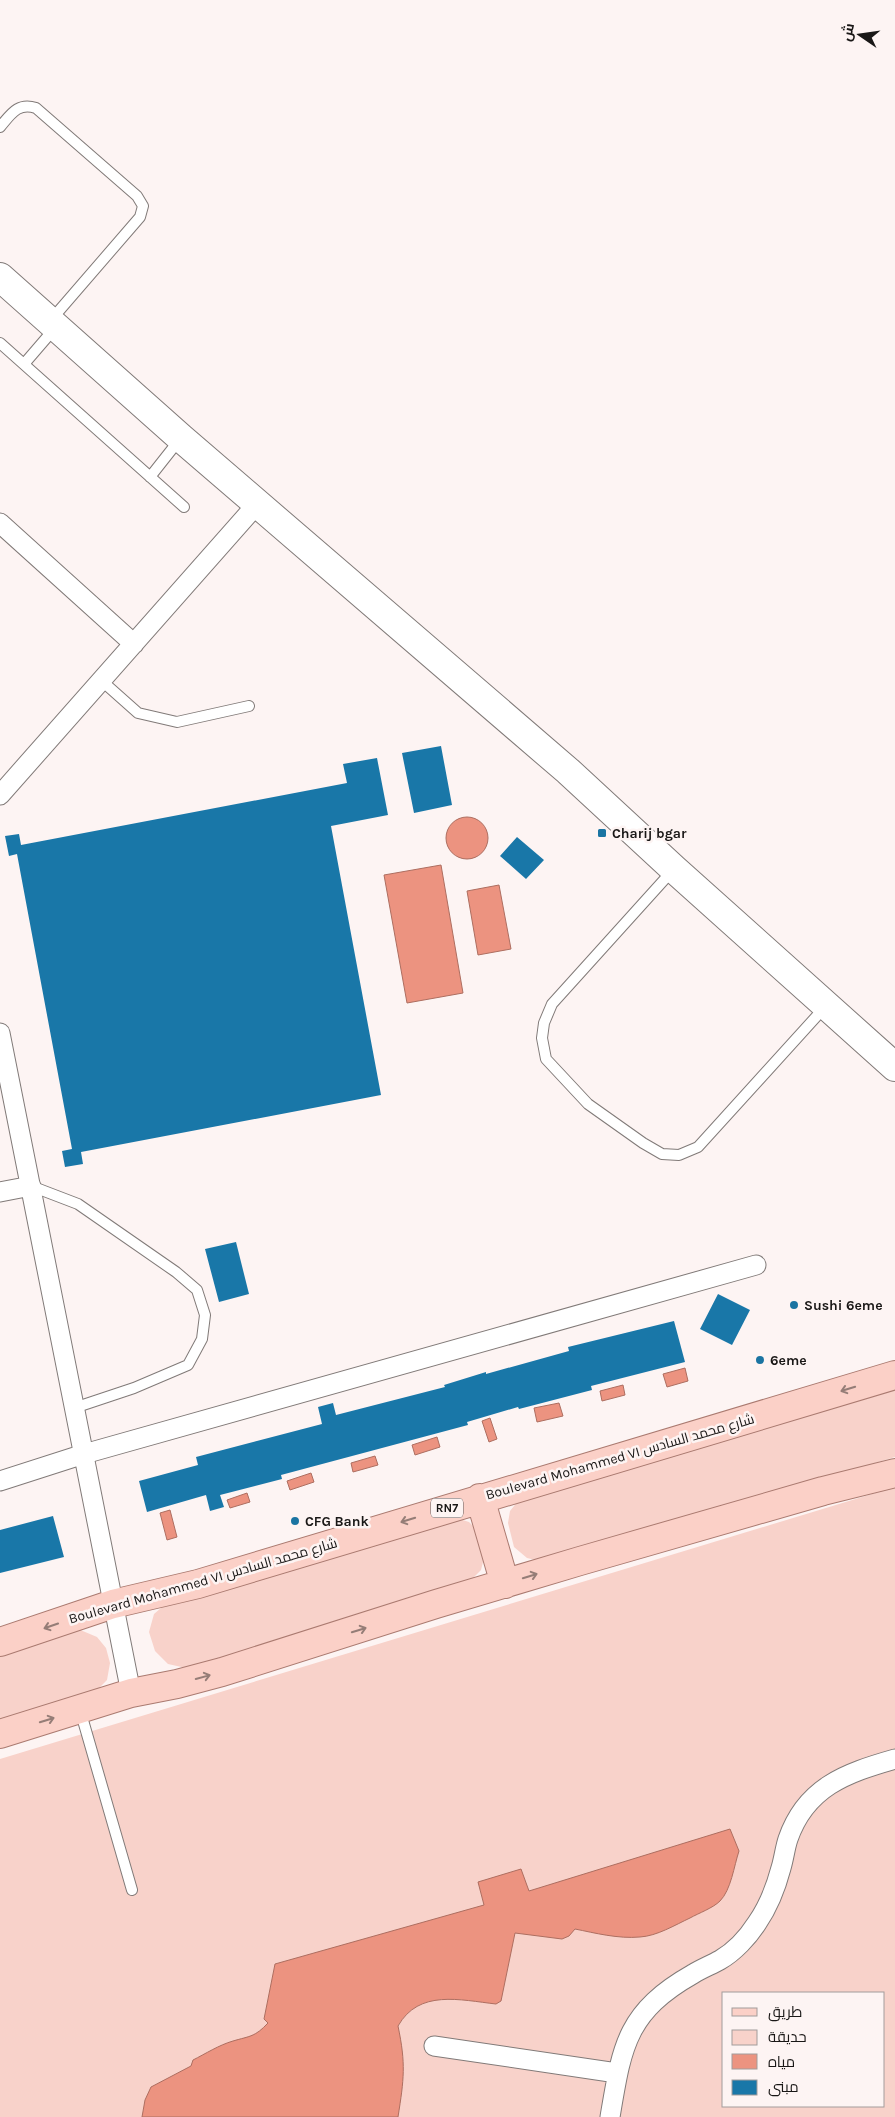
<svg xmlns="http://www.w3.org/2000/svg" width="895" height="2117" font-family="Karla,Cairo,sans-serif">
<rect width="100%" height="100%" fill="#fdf4f3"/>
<path fill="#f8d2ca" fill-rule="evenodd" d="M895,1387v70l-351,105 -17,-4 -13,-11 -6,-24 2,-12 12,-15z
M895,1487v630h-895v-358zM724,1993h160v113h-160z
M450,1516l19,6 9,9 7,23 -4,16 -13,13 -282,85 -18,-4 -13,-13 -6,-19 5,-18 14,-12z
M78,1629l19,8 9,11 4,15 -3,17 -15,15 -92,28v-71z"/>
<path fill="#ec9380" stroke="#ad6e60" d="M446 838a21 21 0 1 1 42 0a21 21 0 1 1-42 0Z
M441,865l22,128 -56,10 -23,-128z
M499,885l12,64 -33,6 -11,-64z
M685,1368l3,13 -21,6 -4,-13z
M623,1385l2,10 -23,6 -2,-10z
M559,1403l4,13 -26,6 -3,-14z
M490,1418l7,21 -8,3 -7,-21z
M437,1437l3,10 -25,8 -3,-10z
M375,1456l3,9 -25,7 -2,-9z
M311,1473l3,9 -24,8 -3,-9z
M247,1493l3,9 -20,6 -3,-8z
M170,1510l7,27 -10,3 -7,-27z
M730,1829l9,22c-5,15 -8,39 -19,50 -7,7 -21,12 -30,17 -15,7 -33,18 -50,19 -22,2 -45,-4 -65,-8l-6,7 -7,3 -47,-6 -14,68 -5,3c-36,-4 -77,-15 -98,22 8,38 6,53 0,91h-256l3,-17 6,-13 40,-21 2,-6c12,-6 26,-15 40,-19 17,-5 22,-4 35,-18l-4,-4 11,-55 209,-59 -6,-23 43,-13 8,22z"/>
<path fill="#1977a8" d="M441,746l11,59 -38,8 -12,-60z
M377,758l11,57 -57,11 50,269 -300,57 2,12 -18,3 -3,-16 10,-2 -55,-295 -8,2 -4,-20 14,-2 2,11 326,-62 -4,-19z
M517,837l27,23 -18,19 -26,-23z
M236,1242l13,52 -30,8 -14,-53z
M718,1294l32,16 -18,35 -32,-16z
M674,1321l11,41 -94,24 1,4 -73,19 -1,-2 -51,15 1,3 -187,50 1,4 -62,16 4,12 -14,4 -4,-16 -59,17 -8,-31 59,-16 -2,-8 126,-33 -4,-17 15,-4 3,12 109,-28 -1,-2 42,-13v2l83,-23 -1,-4z
M53,1516l11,41 -64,16v-43z"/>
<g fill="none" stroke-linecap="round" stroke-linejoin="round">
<defs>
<path id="lane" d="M0,127c11,-13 18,-25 36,-19l101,88 6,10 -3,11 -89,103
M0,343l184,164
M24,364l31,-36
M150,477l30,-38
M102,681l36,32 39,9 72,-16
M673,870l-121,134 -8,19 -2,15 4,21 42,45 55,39 19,11 17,1 19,-8 127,-140
M31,1186l47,18 98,68 21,18 8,25 -3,24 -14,26 -54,23 -60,20
M80,1710l52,180"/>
<path id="street" d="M0,523l134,121
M0,795l258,-292
M0,1033l131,660
M0,1192l31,-6
M0,1481l84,-27 672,-189
M434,2046l183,27
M610,2117c12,-71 16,-105 83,-143 8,-5 18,-9 27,-14 14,-8 28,-23 37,-37 11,-16 19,-36 24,-55 3,-10 4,-20 7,-29 18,-52 58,-66 107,-80"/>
<path id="secondary" d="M0,277l181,161 387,333 106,98 221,198"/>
<path id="primary" d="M480,1498l25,86
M0,1642l113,-38 85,-20 697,-209
M0,1734l131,-41 46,-9 45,-12 214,-68 144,-43 243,-70 72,-18"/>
</defs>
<use href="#lane" stroke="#817a78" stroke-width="12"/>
<use href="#street" stroke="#817a78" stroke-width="21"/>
<use href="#secondary" stroke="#817a78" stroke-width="30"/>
<use href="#primary" stroke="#aa7a70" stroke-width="30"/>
<use href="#lane" stroke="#fff" stroke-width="10"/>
<use href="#street" stroke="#fff" stroke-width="19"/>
<use href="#secondary" stroke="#fff" stroke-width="28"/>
<use href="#primary" stroke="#fbd0c7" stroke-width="28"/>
</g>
<defs><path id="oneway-shaft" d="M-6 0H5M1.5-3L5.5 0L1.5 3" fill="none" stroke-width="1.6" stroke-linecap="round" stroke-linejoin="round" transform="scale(1.25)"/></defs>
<g stroke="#957d77">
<use href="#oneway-shaft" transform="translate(848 1389) rotate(163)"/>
<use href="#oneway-shaft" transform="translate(408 1520) rotate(163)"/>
<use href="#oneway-shaft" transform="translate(530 1576) rotate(-17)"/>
<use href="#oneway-shaft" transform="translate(51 1626) rotate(161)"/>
<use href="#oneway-shaft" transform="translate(359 1630) rotate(-17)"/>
<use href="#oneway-shaft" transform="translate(203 1677) rotate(-15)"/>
<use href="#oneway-shaft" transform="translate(47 1720) rotate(-17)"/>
</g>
<g fill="#1a74a2" stroke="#fdf4f3" stroke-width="2">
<rect x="597" y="828" width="10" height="10" rx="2.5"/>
<circle cx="794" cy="1305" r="5"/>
<circle cx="760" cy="1360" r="5"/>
<circle cx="295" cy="1521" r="5"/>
</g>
<g text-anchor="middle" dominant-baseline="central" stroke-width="5" stroke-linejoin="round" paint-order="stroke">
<rect fill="#fdf4f3" stroke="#5d5958" stroke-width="1" x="431" y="1498.5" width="32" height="19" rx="4"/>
<g font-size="12" font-weight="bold" fill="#191716">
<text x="447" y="1508">RN7</text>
</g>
<g font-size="14" font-weight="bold" fill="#191716" stroke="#fdf4f3" text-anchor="start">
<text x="612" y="833">Charij bgar</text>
<text x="804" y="1305">Sushi 6eme</text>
<text x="770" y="1360">6eme</text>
<text x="305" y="1521">CFG Bank</text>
</g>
<g font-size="14" fill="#191716" stroke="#fdf4f3">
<text transform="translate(620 1457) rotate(-16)">Boulevard Mohammed VI شارع محمد السادس</text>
<text transform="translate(203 1581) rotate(-16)">Boulevard Mohammed VI شارع محمد السادس</text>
</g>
</g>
<rect x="722" y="1992" width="162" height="115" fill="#fdf4f3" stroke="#a29c9b"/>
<rect x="732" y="2008" width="25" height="8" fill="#fbd0c7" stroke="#a29c9b"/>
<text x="768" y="2017" font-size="15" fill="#191716">طريق</text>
<rect x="732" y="2030" width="25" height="15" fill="#f8d2ca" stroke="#a29c9b"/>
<text x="768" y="2042" font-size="15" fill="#191716">حديقة</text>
<rect x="732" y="2054" width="25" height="15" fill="#ec9380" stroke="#a29c9b"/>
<text x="768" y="2067" font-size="15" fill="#191716">مياه</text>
<rect x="732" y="2080" width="25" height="15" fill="#1977a8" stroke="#a29c9b"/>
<text x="768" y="2092" font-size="15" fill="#191716">مبنى</text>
<g transform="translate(860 35) rotate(283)" stroke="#fdf4f3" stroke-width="4" paint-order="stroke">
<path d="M0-4L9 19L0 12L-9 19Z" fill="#191716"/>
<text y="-8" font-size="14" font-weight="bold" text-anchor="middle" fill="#191716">ش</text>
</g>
</svg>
